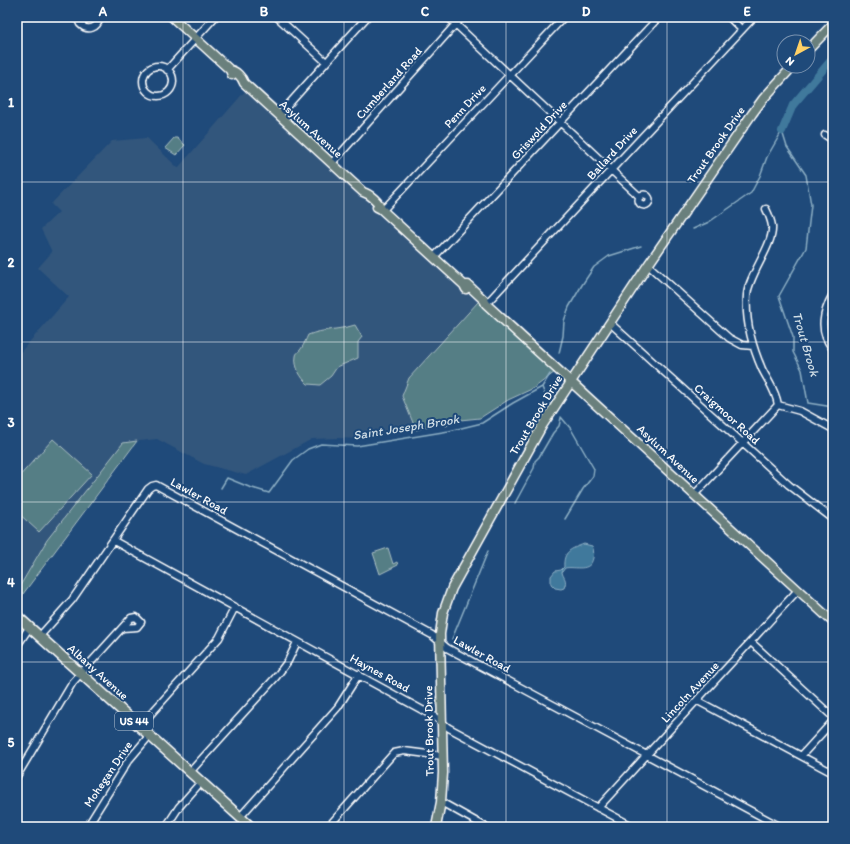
<svg xmlns="http://www.w3.org/2000/svg" width="850" height="844" font-family="Itim,sans-serif">
<rect width="100%" height="100%" fill="#1f4a7a"/>
<filter id="ink" filterUnits="userSpaceOnUse"><feTurbulence type="fractalNoise" baseFrequency=".025" numOctaves="2"/><feDisplacementMap in="SourceGraphic" scale="8" xChannelSelector="R" yChannelSelector="G"/><feConvolveMatrix kernelMatrix="1 2 1 2 8 2 1 2 1" color-interpolation-filters="sRGB"/></filter>
<g filter="url(#ink)">
<path fill="#32567c" d="M246,90l232,212 -69,76 -7,18 14,34 -58,9 -19,-1 -27,1 -66,36 -42,-11 -47,-25 -34,4 -76,97 -30,51v-235l52,-59 -31,-29 14,-16 -11,-23 18,-17 -8,-8 61,-63 35,-3 31,30z"/>
<path fill="#557e85" stroke="#aabec2" d="M174,138h3l8,7 -9,10 -11,-7z
M478,302l77,70 -21,16 -26,12 -28,18 -30,3 -2,4 -2,1 -5,-4 -25,8 -14,-34 7,-18z
M355,325l7,12 -4,5v16l-21,9 -6,9 -11,9 -12,-1c-7,-6 -14,-17 -12,-28 0,-3 3,-4 5,-7 3,-4 5,-10 7,-14 15,-6 31,-5 47,-10z
M53,439l39,35 -53,58 -22,-20v-33z
M137,441l-120,161v-11l30,-51 76,-97z
M388,548l5,16 4,-2 1,3 -18,9 -7,-21z"/>
<path fill="#41799c" stroke="#8dafc4" d="M584,544l8,2c2,4 2,8 1,12 -3,15 -18,8 -28,10l-3,4c1,6 6,7 2,16l-3,1 -6,-1 -4,-4v-8l4,-5 6,-1 3,-3c-1,-16 7,-18 20,-23z"/>
<g fill="none" stroke-linecap="round" stroke-linejoin="round">
<path stroke="#8dafc4" stroke-width="1.5" d="M782,131l5,16 19,28 5,30 -5,43 -27,48 14,41v15l9,18 6,33 25,4
M693,229l16,-7 42,-29 9,-17 7,-19 15,-26
M559,353l4,-17 1,-15 5,-14 13,-22 12,-18 15,-11 32,-10
M542,387l4,11
M561,417l10,12 23,40 -1,7 -10,13 -18,30
M221,488l6,-10 22,9 20,6 24,-33 15,-11 13,-5 36,2 92,-15 33,-8 31,-20 29,-16 8,-13
M515,503l19,-35 1,-7 4,-4 14,-24 6,-7 2,-8
M452,639l36,-88"/>
<path stroke="#41799c" stroke-width="8" d="M782,131l11,-26 40,-47"/>
<defs>
<path id="minor" d="M77,17l3,7c8,8 18,4 20,-7
M277,17l49,45
M448,17l192,180
M729,17l13,13
M143 81a15 15 0 1 1 30 0a15 15 0 1 1-30 0Z
M167,70l48,-53
M279,115l88,-98
M825,135l8,5
M332,163l130,-146
M638.5 200a5.5 5.5 0 1 1 11 0a5.5 5.5 0 1 1-11 0Z
M766,209c3,6 5,11 6,17 2,19 -23,48 -25,69 -2,26 5,51 15,74 6,12 14,22 16,36
M383,210l181,-193
M434,257l225,-240
M648,265l81,73 13,7 11,1
M833,294c-10,18 -15,37 0,55
M486,304l268,-287
M610,323l179,162 44,34
M778,405l22,6 33,18
M694,495l84,-90
M114,541l321,176 14,11 185,99
M39,637l33,-37 76,-111 4,-3 4,-1 276,150 15,13 334,179
M751,642l82,75
M17,646l12,-18
M698,701l135,72
M140,726l79,-88 16,-31
M802,755l31,-34
M190,772l86,-95 12,-16 9,-19
M17,776l56,-94 58,-64 5,-1 5,5 -4,5 -15,1
M441,802l45,25
M598,808l200,-218
M240,817l98,-110 21,-33
M87,827l41,-66 22,-26
M166,827l13,-20 22,-25
M328,827l66,-74 10,-2 39,5"/>
<path id="major" d="M172,17l58,53 2,5
M808,50l25,-26
M230,70c6,1 12,7 14,13l119,109c7,2 16,10 18,17
M377,207l4,2 83,76 2,4
M464,285h4l16,15 2,4 347,318
M436,827l5,-25 2,-29 -3,-139 3,-21 9,-25 90,-162 106,-161 104,-151 11,-15 30,-33"/>
<path id="highway" d="M17,616l234,211"/>
</defs>
<use href="#minor" stroke="#fff" stroke-width="9"/>
<use href="#major" stroke="#fff" stroke-width="11"/>
<use href="#highway" stroke="#fff" stroke-width="12"/>
<use href="#minor" stroke="#1f4a7a" stroke-width="6"/>
<use href="#major" stroke="#6a807d" stroke-width="8"/>
<use href="#highway" stroke="#6a807d" stroke-width="9"/>
</g>
</g>
<path fill="none" stroke="#fff" stroke-width="1" stroke-opacity="0.55" d="M183,17v810M344,17v810M506,17v810M667,17v810M17,182h816M17,342h816M17,502h816M17,662h816"/>
<g text-anchor="middle" dominant-baseline="central" stroke-width="4" stroke-linejoin="round" paint-order="stroke">
<rect fill="#1f4a7a" stroke="#bcc9d7" stroke-width="1" x="115" y="712" width="38" height="18" rx="3"/>
<g font-size="11" font-weight="bold" fill="#fff">
<text x="134" y="721">US 44</text>
</g>
<g font-size="12" fill="#fff" stroke="#1f4a7a">
<text transform="translate(389 83) rotate(-48)">Cumberland Road</text>
<text transform="translate(465 106) rotate(-47)">Penn Drive</text>
<text transform="translate(311 129) rotate(42)">Asylum Avenue</text>
<text transform="translate(539 130) rotate(-47)">Griswold Drive</text>
<text transform="translate(716 145) rotate(-55)">Trout Brook Drive</text>
<text transform="translate(612 153) rotate(-47)">Ballard Drive</text>
<text transform="translate(727 414) rotate(42)">Craigmoor Road</text>
<text transform="translate(536 415) rotate(-59)">Trout Brook Drive</text>
<text transform="translate(668 454) rotate(43)">Asylum Avenue</text>
<text transform="translate(199 496) rotate(29)">Lawler Road</text>
<text transform="translate(482 654) rotate(29)">Lawler Road</text>
<text transform="translate(98 672) rotate(42)">Albany Avenue</text>
<text transform="translate(380 673) rotate(29)">Haynes Road</text>
<text transform="translate(690 692) rotate(-47)">Lincoln Avenue</text>
<text transform="translate(429 731) rotate(-91)">Trout Brook Drive</text>
<text transform="translate(108 774) rotate(-56)">Mohegan Drive</text>
</g>
<g font-size="13" font-style="italic" fill="#d0dee6" stroke="#1f4a7a">
<text transform="translate(806 344) rotate(74)">Trout Brook</text>
<text transform="translate(406 427) rotate(-9)">Saint Joseph Brook</text>
</g>
</g>
<rect width="850" height="844" fill="none" stroke="#1f4a7a" stroke-width="44"/>
<g transform="translate(796 54) rotate(220)"><circle r="19" fill="#1f4a7a" stroke="#7992af"/>
<path d="M0-3L7 15L0 10L-7 15Z" fill="#ffd166"/>
<text y="-6" font-size="11" font-weight="bold" text-anchor="middle" fill="#ffffff">N</text>
</g>
<rect x="22" y="22" width="806" height="800" fill="none" stroke="#fff" stroke-width="1.5"/>
<g font-size="13" text-anchor="middle" font-weight="bold" fill="#fff">
<text x="103" y="16">A</text>
<text x="264" y="16">B</text>
<text x="425" y="16">C</text>
<text x="586" y="16">D</text>
<text x="747" y="16">E</text>
<text x="11" y="107">1</text>
<text x="11" y="267">2</text>
<text x="11" y="427">3</text>
<text x="11" y="587">4</text>
<text x="11" y="747">5</text>
</g>
</svg>
